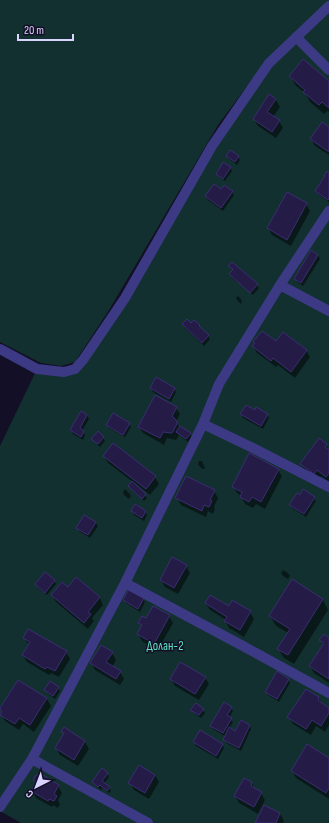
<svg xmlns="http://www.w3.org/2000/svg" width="329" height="823" font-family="'Sofia Sans Condensed',sans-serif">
<rect width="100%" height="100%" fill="#130f26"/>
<path fill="#12302f" d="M0,0h329v2l-64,60 -47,63 -109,185 -34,52 -14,4 -20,-3 -41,-21z
M329,6v817h-308l-21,-12v-365l37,-77h38l194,-306z"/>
<path fill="#0007" d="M290,76l39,6v30l-2,-1 -3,3 -14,-12 -5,-9 -9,-7z
M270,96l6,4 4,7 -7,10 6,4 4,7 -7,10 -18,-12 -4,-7z
M329,128v27l-14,-9 -4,-7z
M227,156l11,1 2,3 -3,5 -8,-6z
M230,168l2,3 -7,10 -6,-4 -2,-3z
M329,174v28l-11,-8 -2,-3z
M225,186l7,6 2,3 -11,16 -15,-11 -2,-3 15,-6z
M306,204l4,7 -19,35 -19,-11 -4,-7z
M318,255l2,4 -17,27 -6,-4 -2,-3z
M230,266l27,19 2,3 -6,7 -21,-17 -2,-4 3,-3z
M238,296l2,2 2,3 -1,3 -3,-3 -2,-3z
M183,325h16l2,4 7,7 2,3 -6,7 -19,-18z
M276,342l30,8 4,7 -15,21 -17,-13 -2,2 -19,-14 -4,-7z
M151,388l23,1 2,3 -5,10 -18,-10z
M176,408l4,6 -4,8 4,6 10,5 2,4 -4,5 -9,-7 -3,5 -9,-2 -3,7 -21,-12 -4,-6z
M255,411l12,4 2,3 -6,11 -20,-11 -2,-4z
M87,415l2,4 -7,12 3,4 -2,5 -10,-6 -2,-4z
M129,424l2,3 -6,10 -16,-9 -2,-3z
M103,437l2,4 -5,6 -5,-5 -2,-3z
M319,440l7,5 3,5v32l-8,-6 -3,4 -13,-9 -4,-7z
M104,456l51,21 4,7 -9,11 -15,-12 -1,1 11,11 2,3 -3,3 -13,-12 -2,-3 4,-4 -25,-19z
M199,461h3l3,7 -1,1h-1l-2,-1 -3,-4z
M278,470l4,6 -17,33 -9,-5 -3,4 -8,-4 -4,-7v-1l-4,-3 -4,-7z
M125,489l4,4 2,3 -2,3 -5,-4 -1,-3z
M214,491l4,7 -4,9 1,2 -2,5 -5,-3 -2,6 -25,-12 -4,-7z
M314,498l2,3 -10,16 -14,-9 -2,-3z
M132,511h13l2,4 -3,6 -10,-6z
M85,516l11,7 2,3 -8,12 -11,-7 -1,-3z
M186,566l4,7 -12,21 -13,-7 -4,-7z
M283,570l5,3 2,3 -2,3 -5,-3 -2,-3z
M45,573l9,8 2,3 -9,11 -9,-7 -2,-4z
M76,579l24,19 3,7 -11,13 2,3 -6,8 -32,-27 -4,-7 16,-6z
M292,581l31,19 5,10 -34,54 -10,-6 -6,-9 10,-16 -12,-7 -6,-10z
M130,591l13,8 2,3 -5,10 -14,-9 -2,-3z
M206,604l23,3 21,5 4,7 -10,18 -15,-9 -4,-7 1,-1 -16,-10z
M169,616l4,7 -15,27 -16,-9 -4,-7 4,-7 -3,-4 7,-4z
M24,638l42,14 4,7 -11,18 -8,-4 -2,2 -22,-13 -4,-7 6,-10z
M329,639v44l-15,-10 -4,-7 13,-21 -2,-4z
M112,653l4,7 -4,7 8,5 4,7 -4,6 -25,-15 -4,-7z
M205,677l4,7 -10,16 -24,-14 -4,-7z
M288,680l2,3 -11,19 -11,-7 -2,-3z
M19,681l28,18 4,7 -17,26 -11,-8 -4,6 -14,-9 -4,-7 1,-2 -2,-3z
M58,688l2,3 -5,8 -7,-5 -2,-4z
M306,690l13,8 3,7 7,4v16l-4,7 -9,-6 -5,9 -18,-11 -4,-7z
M231,708l2,3 -4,7 4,4 -4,7 7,3 14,-6 1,3 -10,22 -15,-8 -2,-3 2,-3 -13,-8 -2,-3z
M192,710h11l2,3 -4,5 -7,-5z
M64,729l21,13 4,7 -11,17 -18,-11 -4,-7 8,-13 -2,-3z
M194,742l28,3 2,3 -6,11 -22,-13z
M329,759v40l-33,-21 -4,-7z
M107,773l2,4 -5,7 5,3 2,4 -2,2 -7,-5 -1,2 -6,-5 -2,-3z
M155,775l4,7 -10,17 -15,-9 -4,-7z
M34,780l24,6 4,7 -4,7 2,4 -2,4 -5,-3 -1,2 -16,-9 -4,-7 4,-7z
M252,783l3,7 6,3 4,7 -7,14 -19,-11 -4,-7z
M264,806l16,8 4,7 -1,2h-27z"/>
<path fill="#241b47" stroke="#3b2d73" d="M303,59l26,22v27l-7,-6 -3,3 -16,-13 2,-2 -16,-14z
M269,94l7,5 -9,13 13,8 -8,12 -19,-13z
M322,122l7,5v25l-19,-13z
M230,150l9,6 -4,6 -9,-6z
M223,162l8,5 -8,12 -7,-5z
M327,171l2,2v26l-1,1 -13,-9 10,-15h-1z
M214,184l7,5 3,-4 9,6 -12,17 -16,-12z
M287,192l20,11 -20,37 -20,-12z
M311,250l7,5 -17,28 -7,-4z
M232,262l26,22 -8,9 -21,-19 4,-5 -5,-3z
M187,319l4,4 3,-3 6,5 -1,1 10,9 -7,8 -20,-19z
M262,331l14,10 7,-9 24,18 -16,22 -18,-14 -2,3 -19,-15 3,-3 -2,-1z
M156,377l19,11 -6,11 -19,-11z
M155,395l22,12 -5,9 5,5v3l-5,9 -9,-1 -3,6 -22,-11z
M246,405l9,5 1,-3 12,7 -7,12 -21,-12z
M81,411l6,4 -7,13 4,3 -3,6 -11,-7z
M113,413l17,10 -7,12 -17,-10z
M180,426l11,7 -5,6 -10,-7z
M98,431l6,6 -6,7 -7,-5z
M319,438l8,6 -2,3 4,3v23l-3,4 -9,-7 -3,4 -14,-10z
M113,443l43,33 -10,13 -43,-33z
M249,453l30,16 -18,33 -9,-5 -3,5 -9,-5 2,-5 -10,-5z
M186,476l29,14 -5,10 2,1 -3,6 -5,-2 -2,6 -27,-13z
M132,481l14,13 -4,5 -14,-13z
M303,489l12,8 -11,17 -15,-9 8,-12 3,2z
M135,504l11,7 -4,7 -11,-7z
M84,515l12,7 -8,13 -12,-7z
M172,557l15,8 -13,23 -14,-8z
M45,572l10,8 -10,13 -10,-9z
M76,577l24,20 -12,15 3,2 -7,9 -33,-28 11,-13 6,5z
M292,579l31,20 -35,56 -11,-6 13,-20 -21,-13z
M129,589l15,9 -6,11 -15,-9z
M210,595l19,11 3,-6 19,11 -11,19 -16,-9 3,-4 -22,-14z
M153,606l17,9 -16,29 -17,-10 5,-9 -4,-2 4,-7 4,2z
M28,629l39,22 -12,20 -8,-4 -2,2 -23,-14 8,-13 -7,-4z
M324,634l5,4v41l-20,-13 15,-23 -5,-3z
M101,645l12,7 -7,10 15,9 -5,8 -26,-16z
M180,662l26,15 -11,17 -25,-15z
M277,671l12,8 -12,20 -12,-7z
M18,680l29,18 -17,27 -11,-7 -4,6 -15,-9 2,-4 -2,-1v-2z
M50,681l9,6 -6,9 -9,-6z
M306,689l13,8 -1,3 11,8v5l-8,13 -9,-6 -6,9 -19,-12z
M224,702l8,5 -5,8 5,3 -9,15 -13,-7z
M196,703l8,6 -5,6 -9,-5z
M241,720l9,5 -11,23 -16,-8 6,-13 6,4z
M64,727l21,14 -11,19 -19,-12 9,-15 -3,-1z
M200,730l23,14 -7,12 -23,-14z
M307,744l22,14v30l-3,5 -35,-22z
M139,765l16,10 -10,18 -17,-10z
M102,768l6,5 -6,8 8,6 -3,4 -7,-6 -2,2 -6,-5z
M41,774l18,11 -5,9 3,2 -3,5 -5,-2 -1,2 -17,-10 5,-9 -3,-2 3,-5 3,2z
M244,778l8,4 -1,4 11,6 -8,15 -20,-11z
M264,805l16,8 -4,10h-21z"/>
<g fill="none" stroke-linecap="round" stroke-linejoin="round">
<path stroke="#3d3a85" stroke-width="10" d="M296,37l33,33
M280,285l49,26
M0,349l37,20 27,3 11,-3 8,-9 42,-62 87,-152 57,-83 60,-57
M203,424l50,24 76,39
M125,583l118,63 86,47
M32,759l116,64
M0,807l32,-48 93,-176 78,-159 16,-40 61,-99 49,-74"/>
</g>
<g text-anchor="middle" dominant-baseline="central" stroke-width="3" stroke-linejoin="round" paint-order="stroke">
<g font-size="13" fill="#5fe0c0" stroke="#130f26">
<text x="165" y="646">Долан-2</text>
</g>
</g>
<g transform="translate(36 787) rotate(222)" stroke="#130f26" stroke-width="3" paint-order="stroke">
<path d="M0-3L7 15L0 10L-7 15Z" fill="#d9d4ff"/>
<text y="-6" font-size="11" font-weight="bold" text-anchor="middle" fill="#d9d4ff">С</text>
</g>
<path d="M18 34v6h55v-6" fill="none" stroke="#d9d4ff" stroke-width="2"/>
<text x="24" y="34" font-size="12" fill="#d9d4ff" stroke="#130f26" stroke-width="3" paint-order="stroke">20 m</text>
</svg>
